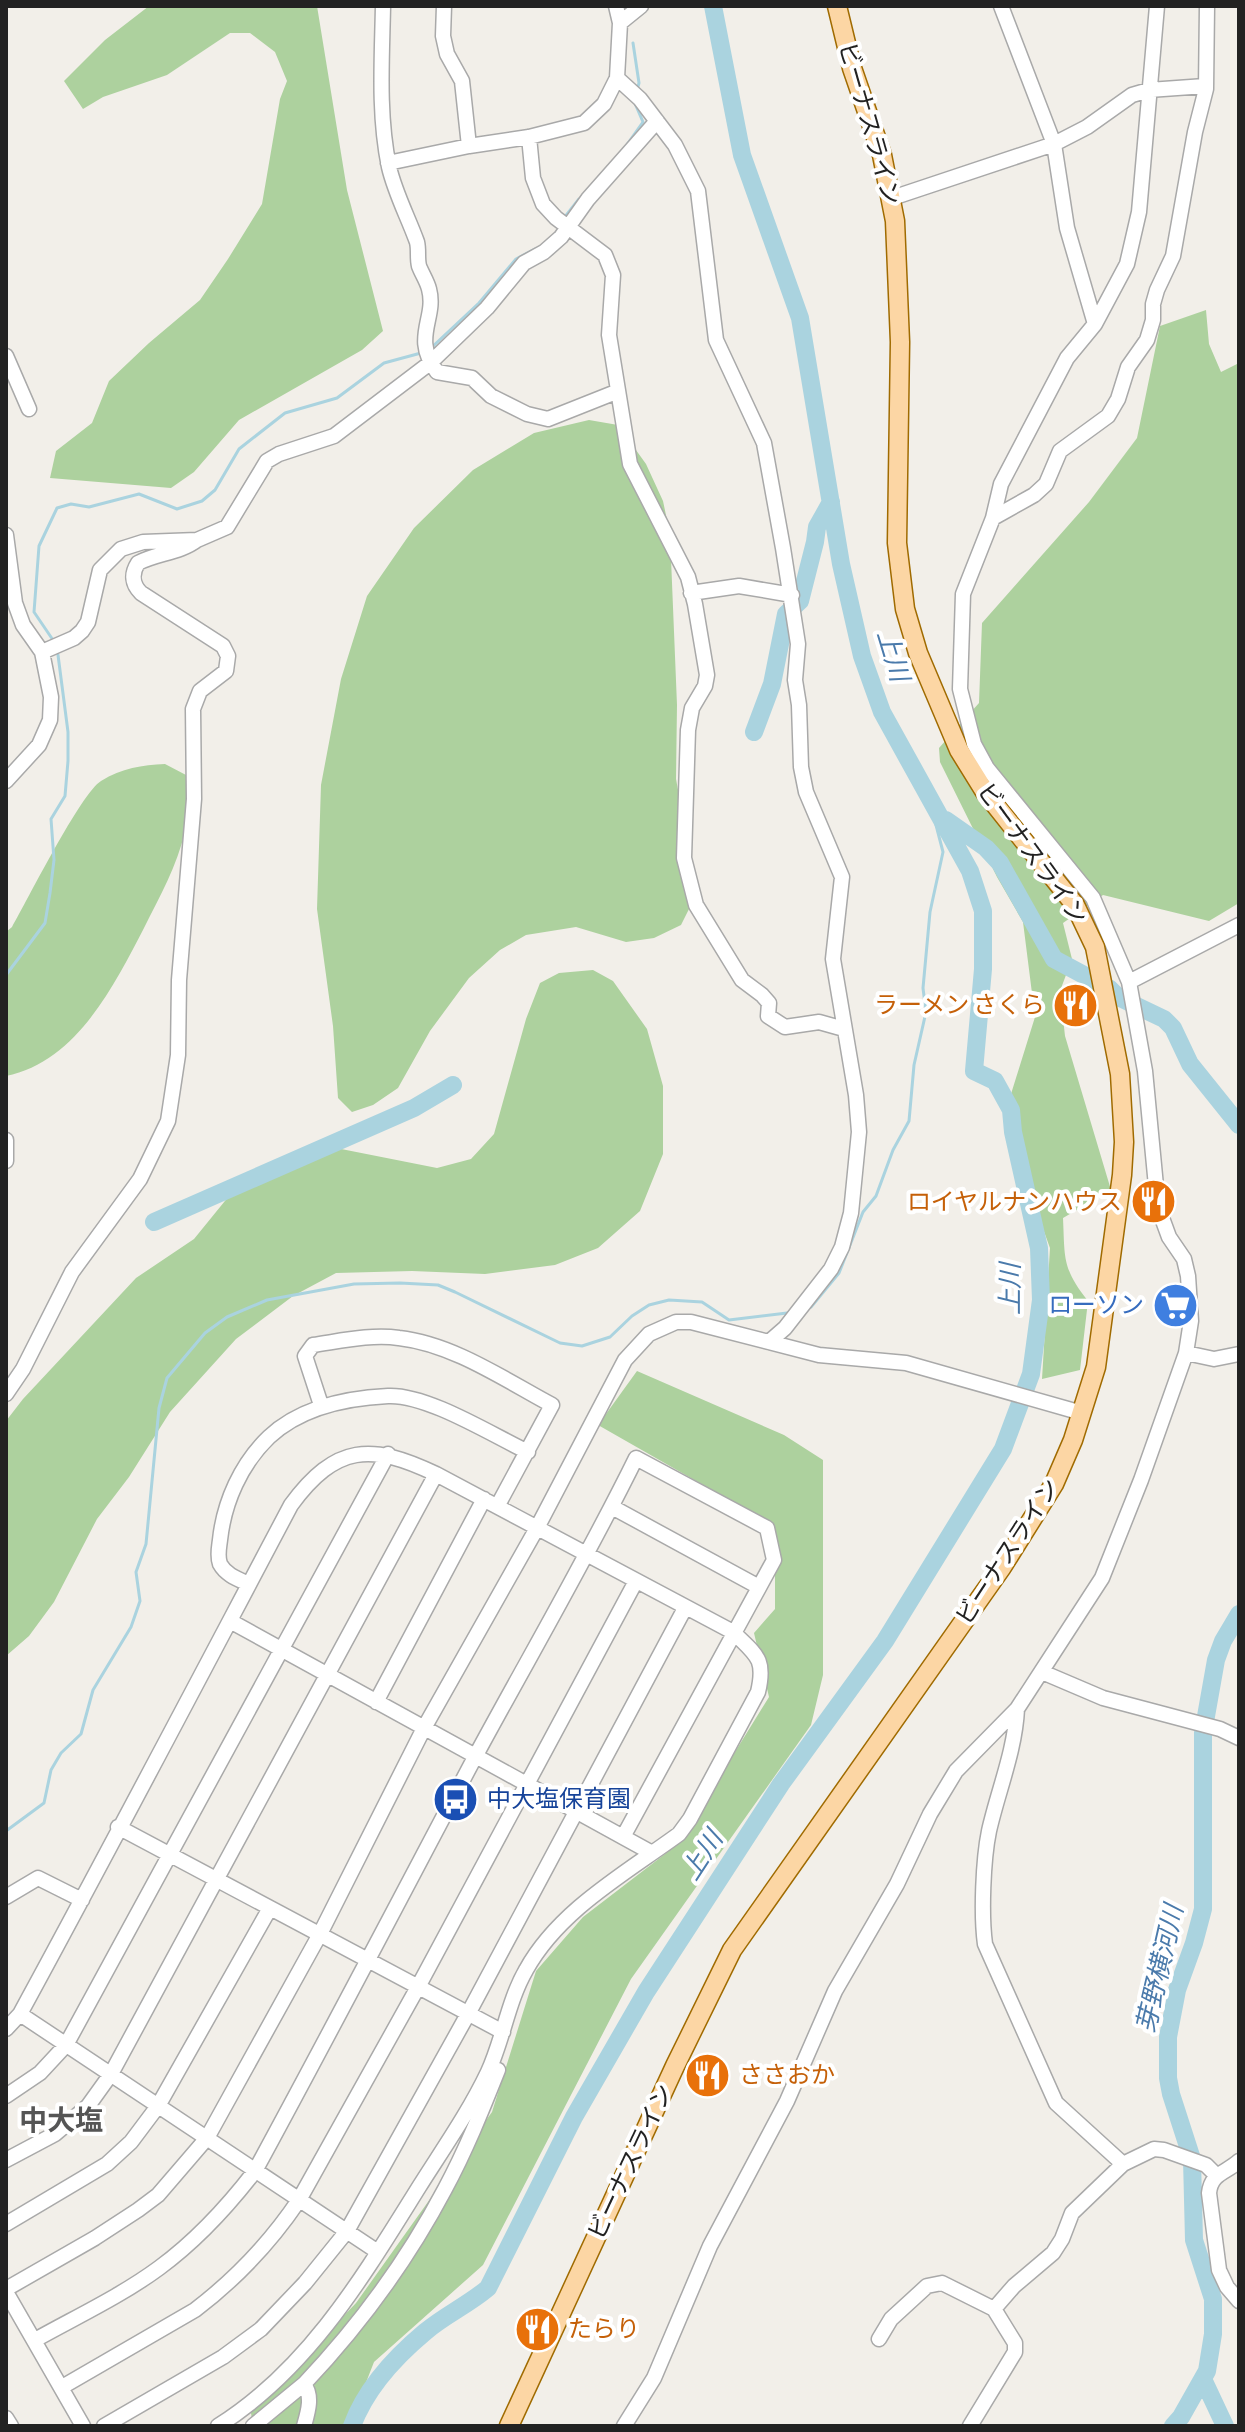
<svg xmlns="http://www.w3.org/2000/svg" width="1245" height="2432" font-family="'Sofia Sans Condensed','Noto Sans JP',sans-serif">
<rect width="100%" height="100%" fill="#f2efe9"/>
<path fill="#add19e" d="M149,6h168l30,184 36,141 -21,19 -123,70 -45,52 -23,16 -121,-10 6,-27 36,-28 17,-42 40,-38 51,-43 28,-41 34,-55 18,-105 7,-18 -12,-29 -25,-19h-20l-63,42 -64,22 -20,12 -19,-28 41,-41z
M1206,310l3,34 12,28 18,-9v540l-30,18 -106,-26 -40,28 9,36 -12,32 5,45 46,154 -48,28c2,41 -1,50 25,83l-8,69 -38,9 8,-131 -28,-77 -11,-77 24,-77 -12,-95 -26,-45 -57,-115 -1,-14 40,-45 3,-80 107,-121 48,-64 23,-112z
M589,420l29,5 28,39 17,37 7,33 7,171 -1,74 10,54 5,72 -10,20 -27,13 -28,4 -50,-15 -50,8 -26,15 -31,28 -39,53 -32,57 -25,17 -21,7 -14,-14 -5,-72 -16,-117 4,-124 20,-106 26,-83 47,-68 59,-58 61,-37z
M165,764l21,11c2,18 3,38 -1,56 -8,35 -25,65 -41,97 -30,58 -68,134 -138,148v-144l6,-5c15,-26 69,-134 89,-146 21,-13 41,-16 64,-17z
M593,970l20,11 34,48 16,57v68l-23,57 -42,37 -43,17 -70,9 -73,-3 -76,2 -43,23 -57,43 -66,73 -41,65 -32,42 -43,83 -25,34 -23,20v-235l17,-22 113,-121 58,-39 48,-59 43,-23 36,-12 116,23 34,-9 23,-25 32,-115 14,-36 19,-10z
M637,1371l147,64 39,25v215l-12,50 -180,254 -148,286 -109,97 -25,64h-96l-2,-13 105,-110 136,-191 44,-141 47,-54 95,-73 91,-147 -15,-64 21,-24v-83l-177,-101z"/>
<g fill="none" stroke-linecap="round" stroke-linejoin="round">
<path stroke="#aad3df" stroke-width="3" d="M633,43l6,40 -2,7
M626,146l17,-24 -9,-21
M564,218l15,-19
M431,348l48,-45 37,-44 19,-10
M55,643l-21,-31 5,-66 18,-38 14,-4 18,3 50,-13 38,15 25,-8 13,-11 24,-41 46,-36 52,-15 47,-35 37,-10
M6,975l39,-52 5,-30 4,-33 -3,-41 14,-23 3,-35v-29l-10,-77
M811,1307l28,-34 24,-61 13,-16 17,-46 16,-29 5,-56 12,-53 -3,-24 7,-76 13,-60 -7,-27 2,-11
M6,1831l38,-28 7,-33 10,-17 20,-19 12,-44 38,-63 9,-26 -4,-29 10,-28 13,-136 8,-30 38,-45 22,-16 40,-17 87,-16 46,-1 38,2 17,7 105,51 22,3 28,-9 22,-21 17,-11 20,-5 33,2 27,18 58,-7"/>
<path stroke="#aad3df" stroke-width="18" d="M754,732l18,-48 14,-70 14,-13 15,-59 2,-15 14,-25
M946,820l40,28 14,15 54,96 56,30 8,8 46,22 9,9 17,36 49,61
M154,1222l260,-114 39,-23
M1203,2379l22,47
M352,2426c14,-38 43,-69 73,-94 20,-17 43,-27 63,-44l86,-171 72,-125 135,-208 104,-143 118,-192 28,-75 10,-74 -2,-52 -26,-116 -2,-22 -16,-29 -21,-10 9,-102v-58l-13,-40 -88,-159 -20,-56 -21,-92 -41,-246 -58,-163 -29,-149
M1173,2426l8,-9 26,-46 6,-37v-35l-19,-59 -2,-81 -21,-65 -3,-16v-41l9,-47 17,-47 9,-34v-176l13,-73 7,-19 16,-27"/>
<defs>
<path id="minor" d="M383,6c-1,53 -5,108 6,161 6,26 19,50 28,75 2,8 0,16 2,24 3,8 8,15 10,23 8,30 -18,48 8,83l35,6 19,18 36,18 21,5 68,-27
M444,6l-1,30 4,18 15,27 7,65
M1001,6l53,138 13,84 28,96
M620,23l21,-17
M617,78l23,21 35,46 23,46 18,149 48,103 19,105 15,96 -3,36 4,25 2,62 5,25 36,85 -9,82 23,136 3,37 -8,81 -9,34 -11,22 -46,59 -16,14
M529,137l4,41 10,26 13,14 49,37 8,20 -4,60 21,129 58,113 7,27 12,71 -2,11 -13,22 -4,22 -4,128 12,47 46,75 20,15 7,8 -1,13 17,11 34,-5 25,7
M388,163l81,-17 60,-9 55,-14 20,-19 13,-26 3,-55 -4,-17
M892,198l162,-54 33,-17 45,-32 17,-5 56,-4
M6,356l23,53
M993,518l41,-23 12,-11 14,-33 48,-35 10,-17 10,-32 19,-27 6,-20v-16l4,-14 16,-34 22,-124 11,-43 1,-83
M6,535l9,68 8,22 19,27 9,45 -1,23 -11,25 -33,36
M691,593l48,-7 53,9
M42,652l32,-14 8,-7 6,-9 12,-52 21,-21 22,-7 54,-2 30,-13 40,-66 12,-7 55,-18 96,-73 57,-55 37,-45 20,-11 17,-15 27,-38 69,-78
M1129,982l110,-57
M6,1140v21
M1186,1353l28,6 25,-5
M6,1394l17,-25 49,-97 68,-93 28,-58 10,-66 1,-75 15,-181 -1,-90 7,-18 26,-20 2,-15 -5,-10 -82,-53c-9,-9 -10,-19 -3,-30 19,-10 42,-10 59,-23
M321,1405l-16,-49 8,-11c28,-4 58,-11 86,-7 54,6 106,42 153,67l-54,100
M612,1507l147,80
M249,1584c-11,-5 -23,-9 -29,-20 -3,-8 -1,-16 0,-24 4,-38 21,-76 49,-103 31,-29 77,-39 119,-41 39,-2 104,39 140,56
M230,1621l422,232
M1042,1672l61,26 117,31 19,9
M376,1702l108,-203
M1017,1709c-2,42 -19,82 -28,122 -6,29 -8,84 -4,113l71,159 67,61
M118,1827l385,205
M6,1897l32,-19 44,22
M20,2014l358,238
M6,2029l14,-15c92,-169 181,-339 271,-509 45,-61 80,-62 145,-31l297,158c23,23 33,26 25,60l-68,127 -11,15c-53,39 -120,76 -153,136 -18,31 -23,70 -38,102 -19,40 -45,77 -69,115 -55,88 -110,182 -201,239
M6,2096l34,-23 26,-28 322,-591
M6,2160l49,-26 33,-28 23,-32 325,-600
M1239,2161c-13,12 -28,12 -30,32l10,77 8,17 12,14
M6,2224l101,-60 24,-22 27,-36 112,-198
M6,2289l89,-51 43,-28 20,-15 49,-57 113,-204 104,-206 113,-200 88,-168 24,-26 27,-12h15l128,33 87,8 176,50
M6,2292l77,134
M994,2309l20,-23 39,-33 9,-14 10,-26 51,-49 31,-15 10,1 42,15 10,10
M879,2339l12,-20 36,-33 15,-3 52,26 21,34v9l-45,74
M35,2340c41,-23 86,-44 124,-72 37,-27 69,-62 96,-97 75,-138 147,-276 220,-414 54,-100 111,-197 161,-299l131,70 7,32 -151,277
M304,2384c55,-58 104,-125 141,-195 21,-39 37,-79 53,-119
M62,2387l133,-77c42,-32 75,-67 104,-110l119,-213 218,-406
M6,2418l5,8
M104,2426l119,-69 38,-28 44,-46 42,-52 121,-217 217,-406
M253,2426l51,-42c9,12 4,28 0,42
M624,2426l30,-48 56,-132 77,-145 48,-110 62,-107 33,-70 26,-43 61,-62 85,-131 39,-98 45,-127 5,-32 -3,-45 -4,-17 -15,-22 -11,-30 -13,-136 -16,-89 -36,-84 -106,-130 -13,-24 -14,-55 3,-95 30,-76 8,-34 66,-126 28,-34 32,-60 12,-52 18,-206"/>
<path id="major" d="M509,2426l166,-360 57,-116 270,-383 52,-83 19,-44 23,-73 26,-192 2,-33 -4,-68 -25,-127 -20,-42 -90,-113 -26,-42 -41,-97 -13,-44 -8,-66 3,-201 -5,-121 -13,-66 -30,-87 -15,-62"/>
</defs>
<use href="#minor" stroke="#a9a9a9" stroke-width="17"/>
<use href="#major" stroke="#a06b00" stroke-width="21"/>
<use href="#minor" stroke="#fff" stroke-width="14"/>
<use href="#major" stroke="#fcd6a4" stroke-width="18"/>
</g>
<defs>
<symbol id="restaurant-disc" viewBox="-11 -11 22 22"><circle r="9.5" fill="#e8710a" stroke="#fff"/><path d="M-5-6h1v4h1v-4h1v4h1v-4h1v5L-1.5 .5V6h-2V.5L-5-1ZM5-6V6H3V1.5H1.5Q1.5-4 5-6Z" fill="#fff"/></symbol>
<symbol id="supermarket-disc" viewBox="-11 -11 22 22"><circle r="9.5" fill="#3f7fe0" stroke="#fff"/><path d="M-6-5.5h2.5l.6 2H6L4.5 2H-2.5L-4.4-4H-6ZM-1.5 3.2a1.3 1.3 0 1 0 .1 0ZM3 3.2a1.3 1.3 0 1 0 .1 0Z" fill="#fff"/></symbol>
<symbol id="bus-disc" viewBox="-11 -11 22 22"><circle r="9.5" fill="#1a4fb4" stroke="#fff"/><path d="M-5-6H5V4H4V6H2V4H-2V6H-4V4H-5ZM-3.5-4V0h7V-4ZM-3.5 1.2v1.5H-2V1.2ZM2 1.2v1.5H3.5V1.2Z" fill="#fff"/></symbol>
</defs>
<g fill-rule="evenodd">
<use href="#restaurant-disc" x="1050" y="980" width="51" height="51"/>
<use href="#restaurant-disc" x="1128" y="1176" width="51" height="51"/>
<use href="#supermarket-disc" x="1150" y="1280" width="51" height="51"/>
<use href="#bus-disc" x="430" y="1774" width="51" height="51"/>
<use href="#restaurant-disc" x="682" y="2050" width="51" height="51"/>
<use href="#restaurant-disc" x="512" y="2304" width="51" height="51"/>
</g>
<g text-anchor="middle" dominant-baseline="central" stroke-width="8" stroke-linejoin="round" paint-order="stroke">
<g font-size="24" fill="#222" stroke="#fff">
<text transform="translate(869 124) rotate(74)">ビーナスライン</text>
<text transform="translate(1032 854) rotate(54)">ビーナスライン</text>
<text transform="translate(1008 1552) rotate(-57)">ビーナスライン</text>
<text transform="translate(631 2162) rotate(-65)">ビーナスライン</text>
</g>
<g font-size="24" fill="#c56008" stroke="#fff" text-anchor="end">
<text x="1045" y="1005">ラーメン さくら</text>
<text x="1122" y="1202">ロイヤルナンハウス</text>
<text x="739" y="2075" text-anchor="start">ささおか</text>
<text x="568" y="2329" text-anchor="start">たらり</text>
</g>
<g font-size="24" fill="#366cbe" stroke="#fff" text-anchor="end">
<text x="1144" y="1305">ローソン</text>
</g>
<g font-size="24" fill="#164399" stroke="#fff" text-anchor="start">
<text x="487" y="1799">中大塩保育園</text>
</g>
<g font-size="26" font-style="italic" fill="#4a7aab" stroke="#fff">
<text transform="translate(892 656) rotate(73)">上川</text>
<text transform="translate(1011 1289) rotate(-90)">上川</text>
<text transform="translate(703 1856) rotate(-57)">上川</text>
<text transform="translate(1161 1969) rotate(-77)">芽野横河川</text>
</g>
<g font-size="28" font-weight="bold" fill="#555" stroke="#fff">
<text x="61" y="2121">中大塩</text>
</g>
</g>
<rect width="1245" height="2432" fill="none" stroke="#222222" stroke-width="16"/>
</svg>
